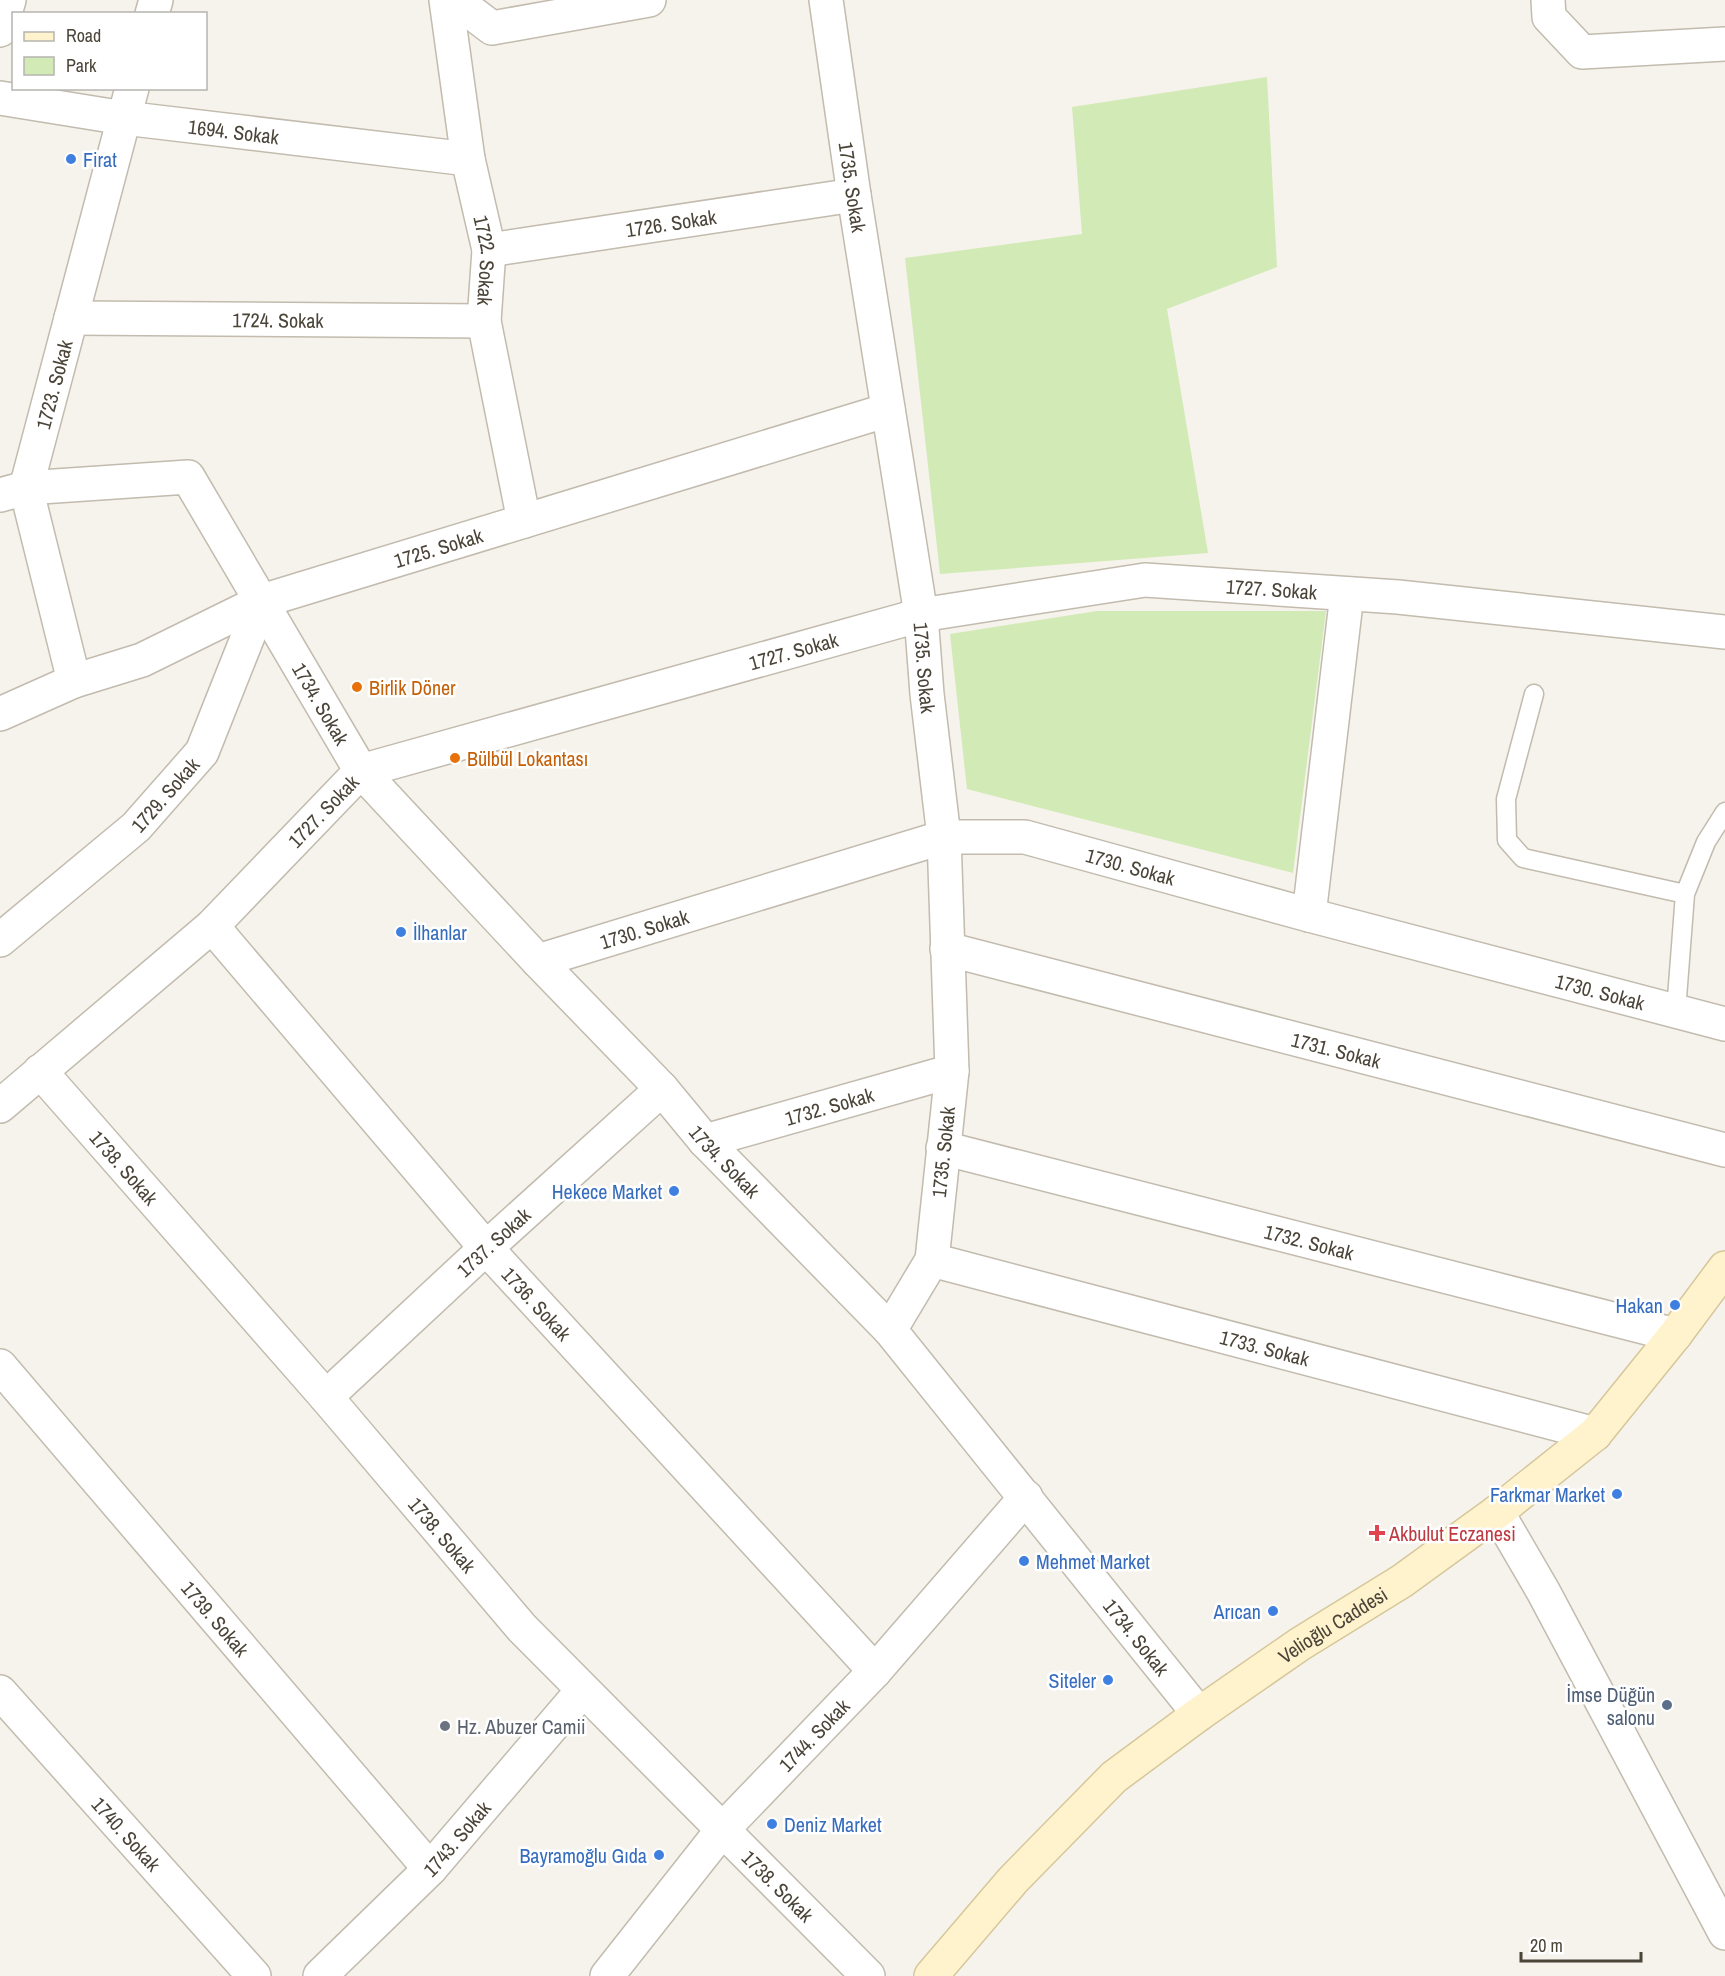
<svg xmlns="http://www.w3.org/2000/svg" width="1725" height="1976" font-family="'Archivo Narrow',sans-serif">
<rect width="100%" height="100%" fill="#f6f3ec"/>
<path fill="#d2eab5" d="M1267,77l10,190 -110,42 41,244 -268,21 -35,-316 177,-24 -10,-127z
M1097,611h229l-33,262 -326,-84 -17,-155z"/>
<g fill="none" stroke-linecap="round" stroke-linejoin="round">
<defs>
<path id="lane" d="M1534,694l-28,105 1,41 16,18 162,36
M1676,1011l9,-117 21,-52 19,-30"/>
<g id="street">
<path id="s1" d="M446,0l22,159 21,91 -5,71 40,200"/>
<path d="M455,0l37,28 157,-28"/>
<path id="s2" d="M826,0l28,195 67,420 6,79 17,143 8,234 -20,189 -42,70"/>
<path d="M1548,0l1,17 33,35 143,-8"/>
<path d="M152,14l4,-14"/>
<path d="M0,30l9,-30"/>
<path id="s3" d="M0,98l124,20 344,41"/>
<path id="s4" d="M489,250l365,-55"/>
<path id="s5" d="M71,318l413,3"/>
<path id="s6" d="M0,495l26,-7 162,-11 173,294 177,190 124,128 43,52 185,189 309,384"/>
<path id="s7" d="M74,681l-48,-193 106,-400"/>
<path id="s8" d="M0,714l74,-33 68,-21 120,-59 626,-191"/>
<path d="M1309,915l38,-321"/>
<path id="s9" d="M212,926l274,322 389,423"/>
<path id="s10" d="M0,940l136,-113 66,-75 60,-151"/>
<path id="s11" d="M947,949l778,201"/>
<path id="s12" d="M538,961l406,-124h81l284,78 416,109"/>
<path id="s13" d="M40,1071l286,326 196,231 346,348"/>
<path id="s14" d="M0,1106l212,-180 149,-155 560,-156 224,-35 253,17 327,35"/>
<path id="s15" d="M705,1141l247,-70"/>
<path id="s16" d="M943,1148l732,187"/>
<path id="s17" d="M932,1260l663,174"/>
<path id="s18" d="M0,1366l430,503"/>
<path id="s19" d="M326,1397l160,-149 176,-159"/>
<path d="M1497,1512l46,79 182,342"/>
<path id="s20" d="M0,1692l254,284"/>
<path id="s21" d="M320,1976l110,-107 153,-179"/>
<path id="s22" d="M607,1976l116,-147 152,-158 151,-174"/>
</g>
<g id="secondary">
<path id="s23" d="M931,1976l82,-96 101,-103 85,-63 101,-70 102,-63 95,-69 98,-78 80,-99 50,-67"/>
</g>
</defs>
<use href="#lane" stroke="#c2bbae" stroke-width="21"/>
<use href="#street" stroke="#c2bbae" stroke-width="36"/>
<use href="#secondary" stroke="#d6c79b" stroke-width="36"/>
<use href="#lane" stroke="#fff" stroke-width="18"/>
<use href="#street" stroke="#fff" stroke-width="33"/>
<use href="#secondary" stroke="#fff3cd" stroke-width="33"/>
</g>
<g fill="#3f7fe0" stroke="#fff" stroke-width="2">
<circle cx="71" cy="159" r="6"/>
<circle cx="401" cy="932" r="6"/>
<circle cx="674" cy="1191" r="6"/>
<circle cx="1675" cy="1305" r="6"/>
<circle cx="1617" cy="1494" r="6"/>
<circle cx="1024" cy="1561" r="6"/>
<circle cx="1273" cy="1611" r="6"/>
<circle cx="1108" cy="1680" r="6"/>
<circle cx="772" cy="1824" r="6"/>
<circle cx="659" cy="1855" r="6"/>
</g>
<g fill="#e8710a" stroke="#fff" stroke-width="2">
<circle cx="357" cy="687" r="6"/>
<circle cx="455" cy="758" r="6"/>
</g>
<path fill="#e0444e" stroke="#fff" stroke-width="2" d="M1374 1524h6v6h6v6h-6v6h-6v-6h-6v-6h6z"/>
<circle fill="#5c6f8a" stroke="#fff" stroke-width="2" cx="1667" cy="1705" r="6"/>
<circle fill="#6b7280" stroke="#fff" stroke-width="2" cx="445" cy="1726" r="6"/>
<g text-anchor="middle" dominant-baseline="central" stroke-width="5" stroke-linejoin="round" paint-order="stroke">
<g font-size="20" fill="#4b4439" stroke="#fff">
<text stroke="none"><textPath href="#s3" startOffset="236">1694. Sokak</textPath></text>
<text stroke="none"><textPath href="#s2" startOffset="189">1735. Sokak</textPath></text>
<text stroke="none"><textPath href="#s4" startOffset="184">1726. Sokak</textPath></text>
<text stroke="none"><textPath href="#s1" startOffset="264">1722. Sokak</textPath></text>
<text stroke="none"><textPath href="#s5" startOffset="207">1724. Sokak</textPath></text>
<text stroke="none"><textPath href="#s7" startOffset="306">1723. Sokak</textPath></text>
<text stroke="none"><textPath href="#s8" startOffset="470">1725. Sokak</textPath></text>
<text stroke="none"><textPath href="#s14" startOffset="1428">1727. Sokak</textPath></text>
<text stroke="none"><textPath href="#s14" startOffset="942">1727. Sokak</textPath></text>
<text stroke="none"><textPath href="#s2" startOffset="675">1735. Sokak</textPath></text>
<text stroke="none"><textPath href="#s6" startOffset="452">1734. Sokak</textPath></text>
<text stroke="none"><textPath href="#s10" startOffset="220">1729. Sokak</textPath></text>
<text stroke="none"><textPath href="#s14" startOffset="438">1727. Sokak</textPath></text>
<text stroke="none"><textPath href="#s12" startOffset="615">1730. Sokak</textPath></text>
<text stroke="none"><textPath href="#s12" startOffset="111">1730. Sokak</textPath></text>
<text stroke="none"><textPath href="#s12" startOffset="1101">1730. Sokak</textPath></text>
<text stroke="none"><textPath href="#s11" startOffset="402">1731. Sokak</textPath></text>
<text stroke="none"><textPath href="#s15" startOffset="129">1732. Sokak</textPath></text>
<text transform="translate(943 1152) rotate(-84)">1735. Sokak</text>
<text stroke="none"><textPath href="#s6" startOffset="1064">1734. Sokak</textPath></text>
<text stroke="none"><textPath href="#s13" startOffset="128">1738. Sokak</textPath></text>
<text stroke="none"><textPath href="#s16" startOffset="378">1732. Sokak</textPath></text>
<text stroke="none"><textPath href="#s19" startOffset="228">1737. Sokak</textPath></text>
<text stroke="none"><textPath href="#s9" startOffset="498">1736. Sokak</textPath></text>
<text stroke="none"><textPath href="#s17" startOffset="344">1733. Sokak</textPath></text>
<text stroke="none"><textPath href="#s13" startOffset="614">1738. Sokak</textPath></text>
<text stroke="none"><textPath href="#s18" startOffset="332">1739. Sokak</textPath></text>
<text stroke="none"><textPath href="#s23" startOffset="537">Velioğlu Caddesi</textPath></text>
<text stroke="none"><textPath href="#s6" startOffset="1694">1734. Sokak</textPath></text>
<text stroke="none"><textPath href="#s22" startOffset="318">1744. Sokak</textPath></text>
<text stroke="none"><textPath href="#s20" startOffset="190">1740. Sokak</textPath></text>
<text stroke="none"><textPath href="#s21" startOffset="194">1743. Sokak</textPath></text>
<text stroke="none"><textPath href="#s13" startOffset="1100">1738. Sokak</textPath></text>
</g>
<g font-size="20" fill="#366cbe" stroke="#fff" text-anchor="end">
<text x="83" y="159" text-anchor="start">Firat</text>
<text x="413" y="932" text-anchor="start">İlhanlar</text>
<text x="662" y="1191">Hekece Market</text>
<text x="1663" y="1305">Hakan</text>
<text x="1605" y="1494">Farkmar Market</text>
<text x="1036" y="1561" text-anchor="start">Mehmet Market</text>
<text x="1261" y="1611">Arıcan</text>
<text x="1096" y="1680">Siteler</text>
<text x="784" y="1824" text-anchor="start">Deniz Market</text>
<text x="647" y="1855">Bayramoğlu Gıda</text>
</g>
<g font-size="20" fill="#c56008" stroke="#fff" text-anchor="start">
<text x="369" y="687">Birlik Döner</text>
<text x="467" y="758">Bülbül Lokantası</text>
</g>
<g font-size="20" fill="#be3a42" stroke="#fff" text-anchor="start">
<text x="1389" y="1533">Akbulut Eczanesi</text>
</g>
<g font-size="20" fill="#4e5e75" stroke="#fff" text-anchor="end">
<text x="1655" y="1694">İmse Düğün<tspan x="1655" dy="23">salonu</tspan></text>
</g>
<g font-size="20" fill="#5b616d" stroke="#fff" text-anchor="start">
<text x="457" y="1726">Hz. Abuzer Camii</text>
</g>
</g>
<rect x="12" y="12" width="195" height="78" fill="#ffffff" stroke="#b7b4b0" stroke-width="1.5"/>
<rect x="24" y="32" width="30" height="9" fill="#fff3cd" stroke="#b7b4b0" stroke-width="1.5"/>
<text x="66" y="42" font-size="18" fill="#4b4439">Road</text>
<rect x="24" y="57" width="30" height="18" fill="#d2eab5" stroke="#b7b4b0" stroke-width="1.5"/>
<text x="66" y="72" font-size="18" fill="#4b4439">Park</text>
<path d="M1521 1952v9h120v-9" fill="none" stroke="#4b4439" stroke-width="3"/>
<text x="1530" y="1952" font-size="18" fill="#4b4439" stroke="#ffffff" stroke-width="4.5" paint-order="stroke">20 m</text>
</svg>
